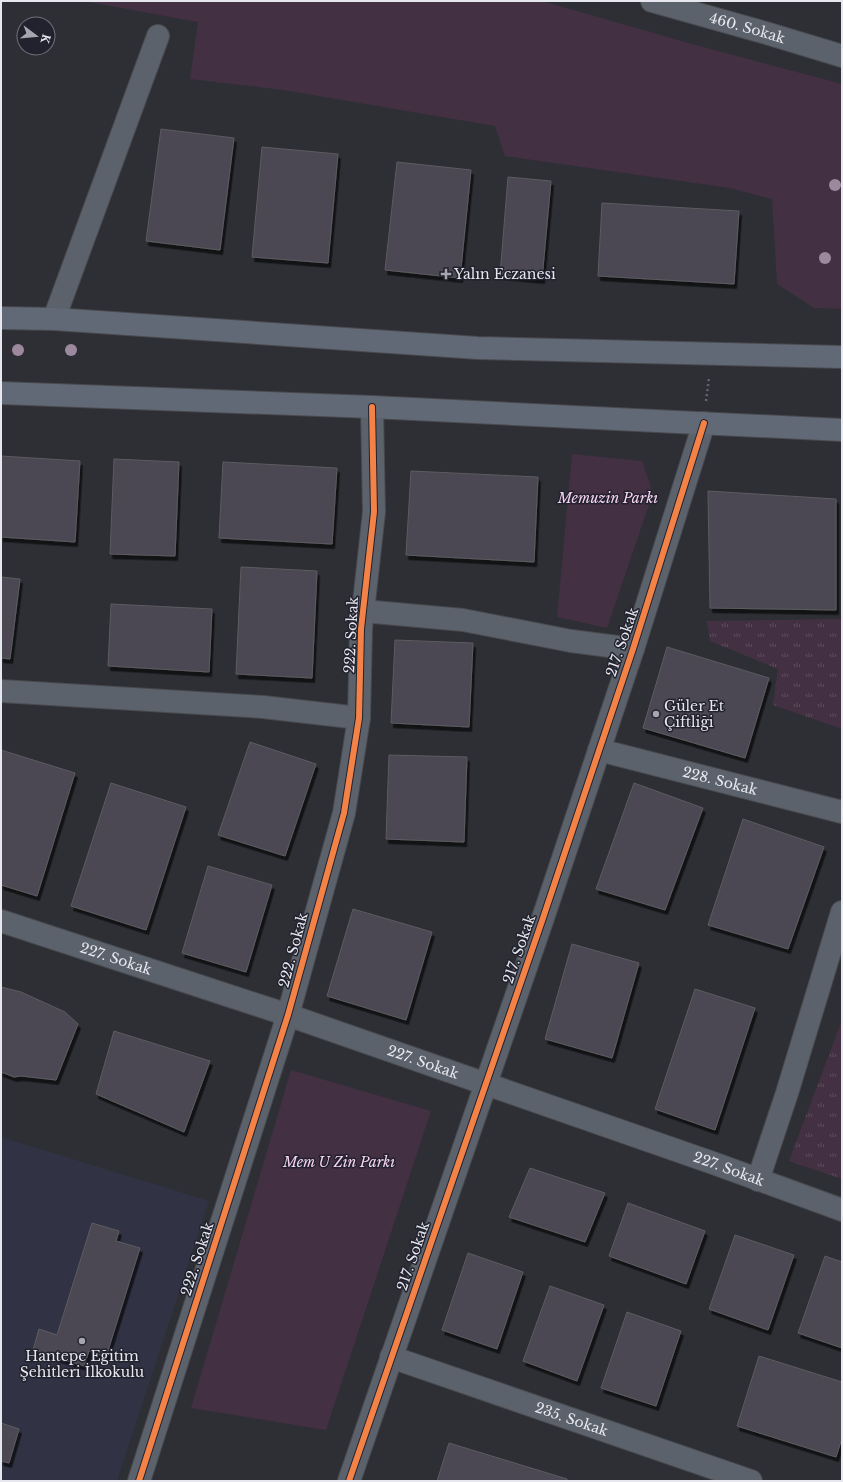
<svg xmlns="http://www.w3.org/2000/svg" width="843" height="1482" font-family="'Libre Baskerville',serif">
<defs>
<pattern id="grass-tufts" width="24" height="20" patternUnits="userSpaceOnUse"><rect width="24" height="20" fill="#433042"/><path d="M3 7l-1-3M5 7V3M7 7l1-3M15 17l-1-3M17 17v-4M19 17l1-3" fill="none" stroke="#5e4e5e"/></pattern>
<filter id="shadow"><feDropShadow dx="2.5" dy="4.5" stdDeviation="0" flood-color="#0009"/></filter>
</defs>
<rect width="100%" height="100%" fill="#2e2f35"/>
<path fill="#313243" d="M1,1137l208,64 -92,280h-116z"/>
<path fill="url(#grass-tufts)" d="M842,619v110l-69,-24 5,-36 -68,-28 -3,-20z
M842,1020v159l-53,-18z"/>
<path fill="#433042" d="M83,1h459l150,43 150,40v225l-28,-1 -37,-24 -5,-85 -42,-11 -225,-32 -10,-30 -212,-36 -93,-11 8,-57z
M572,454l70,7 11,32 -46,135 -50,-11z
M291,1070l140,41 -105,319 -135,-22z"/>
<path fill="#4b4752" stroke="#5c5c60" filter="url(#shadow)" d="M161,129l73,9 -14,112 -74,-9z
M262,147l76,7 -10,109 -76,-6z
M397,162l74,8 -11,108 -75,-8z
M508,177l43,4 -9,98 -42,-4z
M602,203l137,8 -5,73 -136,-8z
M1,456l79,5 -5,81 -74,-5z
M114,459l65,3 -4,94 -65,-2z
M223,462l114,6 -5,76 -113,-6z
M411,471l127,6 -4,85 -128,-7z
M708,491l128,8v111l-126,-2z
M241,567l76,4 -5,107 -76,-4z
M1,577l19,2 -10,80 -9,-1z
M111,604l101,5 -3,63 -101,-6z
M395,640l78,3 -4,84 -78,-4z
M667,647l102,31 -24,80 -102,-30z
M250,742l66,22 -31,92 -67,-21z
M1,750l74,23 -38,123 -36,-11z
M389,755l78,2 -3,85 -78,-3z
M111,783l75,24 -40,123 -75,-24z
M634,783l69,25 -38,102 -69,-21z
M743,819l81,28 -36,102 -80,-24z
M208,866l64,19 -26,87 -64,-19z
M353,909l79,23 -26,88 -79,-24z
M572,944l67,19 -27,95 -67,-19z
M1,987l20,5 44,20 13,12 -22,56 -35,-4 -7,1 -13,-5z
M695,989l60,19 -40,122 -60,-21z
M114,1031l96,30 -26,71 -88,-38z
M530,1168l75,25 -20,49 -76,-25z
M628,1203l77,28 -19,53 -77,-28z
M92,1223l27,8 -3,10 24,7 -34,109 -17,-6 -5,15 -51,-16 6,-21 18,6z
M735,1235l59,20 -26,75 -59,-21z
M468,1253l55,19 -26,77 -55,-19z
M825,1256l17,6v86l-44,-15z
M550,1286l54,19 -27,76 -54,-20z
M627,1312l54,19 -25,75 -55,-18z
M759,1356l83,26v56l-6,19 -99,-31z
M1,1423l18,6 -10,34 -8,-2z
M449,1443l118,36v2h-130z"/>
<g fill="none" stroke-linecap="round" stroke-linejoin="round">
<defs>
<g id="minor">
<path id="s1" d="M652,1l114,32 76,23"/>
<path d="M54,319l104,-283"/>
<path d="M363,611l100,9 108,21 62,8"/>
<path d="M1,691l262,16 96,11"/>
<path id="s2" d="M599,750l243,62"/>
<path id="s3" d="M1,921l287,94 425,148 129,47"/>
<path d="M758,1180l29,-87 55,-181"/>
<path id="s4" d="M391,1357l360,124"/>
<path d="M139,1481l149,-466 56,-202 15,-95 2,-89 13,-117 -2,-105"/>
<path d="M349,1481l193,-560 91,-272 71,-226"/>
</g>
<path id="trunk" d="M1,318l53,1 424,29 364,9
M1,393l371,14 470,23"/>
</defs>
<use href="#minor" stroke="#494a4e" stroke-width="24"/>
<use href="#trunk" stroke="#494a4e" stroke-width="24"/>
<path stroke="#636770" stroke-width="2.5" stroke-dasharray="2 3" stroke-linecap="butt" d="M706,401l3,-23"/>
<use href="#minor" stroke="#5b626c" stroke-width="22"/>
<use href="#trunk" stroke="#626976" stroke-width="22"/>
<defs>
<path id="cycleway" d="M139,1481l149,-466 56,-202 15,-95 2,-89 13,-117 -2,-105
M349,1481l193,-560 91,-272 71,-226"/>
</defs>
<use href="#cycleway" stroke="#22222e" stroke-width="8"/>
<use href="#cycleway" stroke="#f48246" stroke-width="6"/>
</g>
<g fill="#9d899e">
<circle cx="835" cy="185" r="6"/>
<circle cx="825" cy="258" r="6"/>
<circle cx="18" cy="350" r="6"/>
<circle cx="71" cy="350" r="6"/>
</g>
<g fill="#a6a7ae" stroke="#22222e" stroke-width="1.5">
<path d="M444 268h4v4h4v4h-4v4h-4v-4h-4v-4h4z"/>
<circle cx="656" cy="714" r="4"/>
<circle cx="82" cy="1341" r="4"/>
</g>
<g text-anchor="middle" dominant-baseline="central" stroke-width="3" stroke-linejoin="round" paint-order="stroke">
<g font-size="14" fill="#e6e7ef" stroke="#22222e">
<text stroke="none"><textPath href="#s1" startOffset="99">460. Sokak</textPath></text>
<text transform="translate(351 635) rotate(-87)">222. Sokak</text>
<text transform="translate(622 642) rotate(-71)">217. Sokak</text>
<text stroke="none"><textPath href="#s2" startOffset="125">228. Sokak</textPath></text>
<text transform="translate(519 949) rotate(-71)">217. Sokak</text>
<text transform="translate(293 950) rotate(-75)">222. Sokak</text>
<text stroke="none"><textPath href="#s3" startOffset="121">227. Sokak</textPath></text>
<text stroke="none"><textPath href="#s3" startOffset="445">227. Sokak</textPath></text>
<text stroke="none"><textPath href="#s3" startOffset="769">227. Sokak</textPath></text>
<text transform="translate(413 1256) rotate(-71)">217. Sokak</text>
<text transform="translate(197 1259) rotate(-72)">222. Sokak</text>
<text stroke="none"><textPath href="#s4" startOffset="191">235. Sokak</textPath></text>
</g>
<g font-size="14" fill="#e6e7ef" stroke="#22222e" text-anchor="start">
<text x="454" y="274">Yalın Eczanesi</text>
<text x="664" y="706">Güler Et<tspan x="664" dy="16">Çiftliği</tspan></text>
<text x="82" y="1356" text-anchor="middle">Hantepe Eğitim<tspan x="82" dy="16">Şehitleri İlkokulu</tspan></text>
</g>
<g font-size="14" font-style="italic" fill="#f8d2f3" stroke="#22222e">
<text x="608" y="498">Memuzin Parkı</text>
<text x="339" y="1162">Mem U Zin Parkı</text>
</g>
</g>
<rect width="843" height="1482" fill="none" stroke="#e6e7ef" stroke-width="4"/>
<g transform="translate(36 36) rotate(106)"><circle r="19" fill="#22222e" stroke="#70717b"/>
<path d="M0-3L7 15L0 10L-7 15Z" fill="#a6a7ae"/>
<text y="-6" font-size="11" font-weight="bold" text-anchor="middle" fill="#e6e7ef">K</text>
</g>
</svg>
